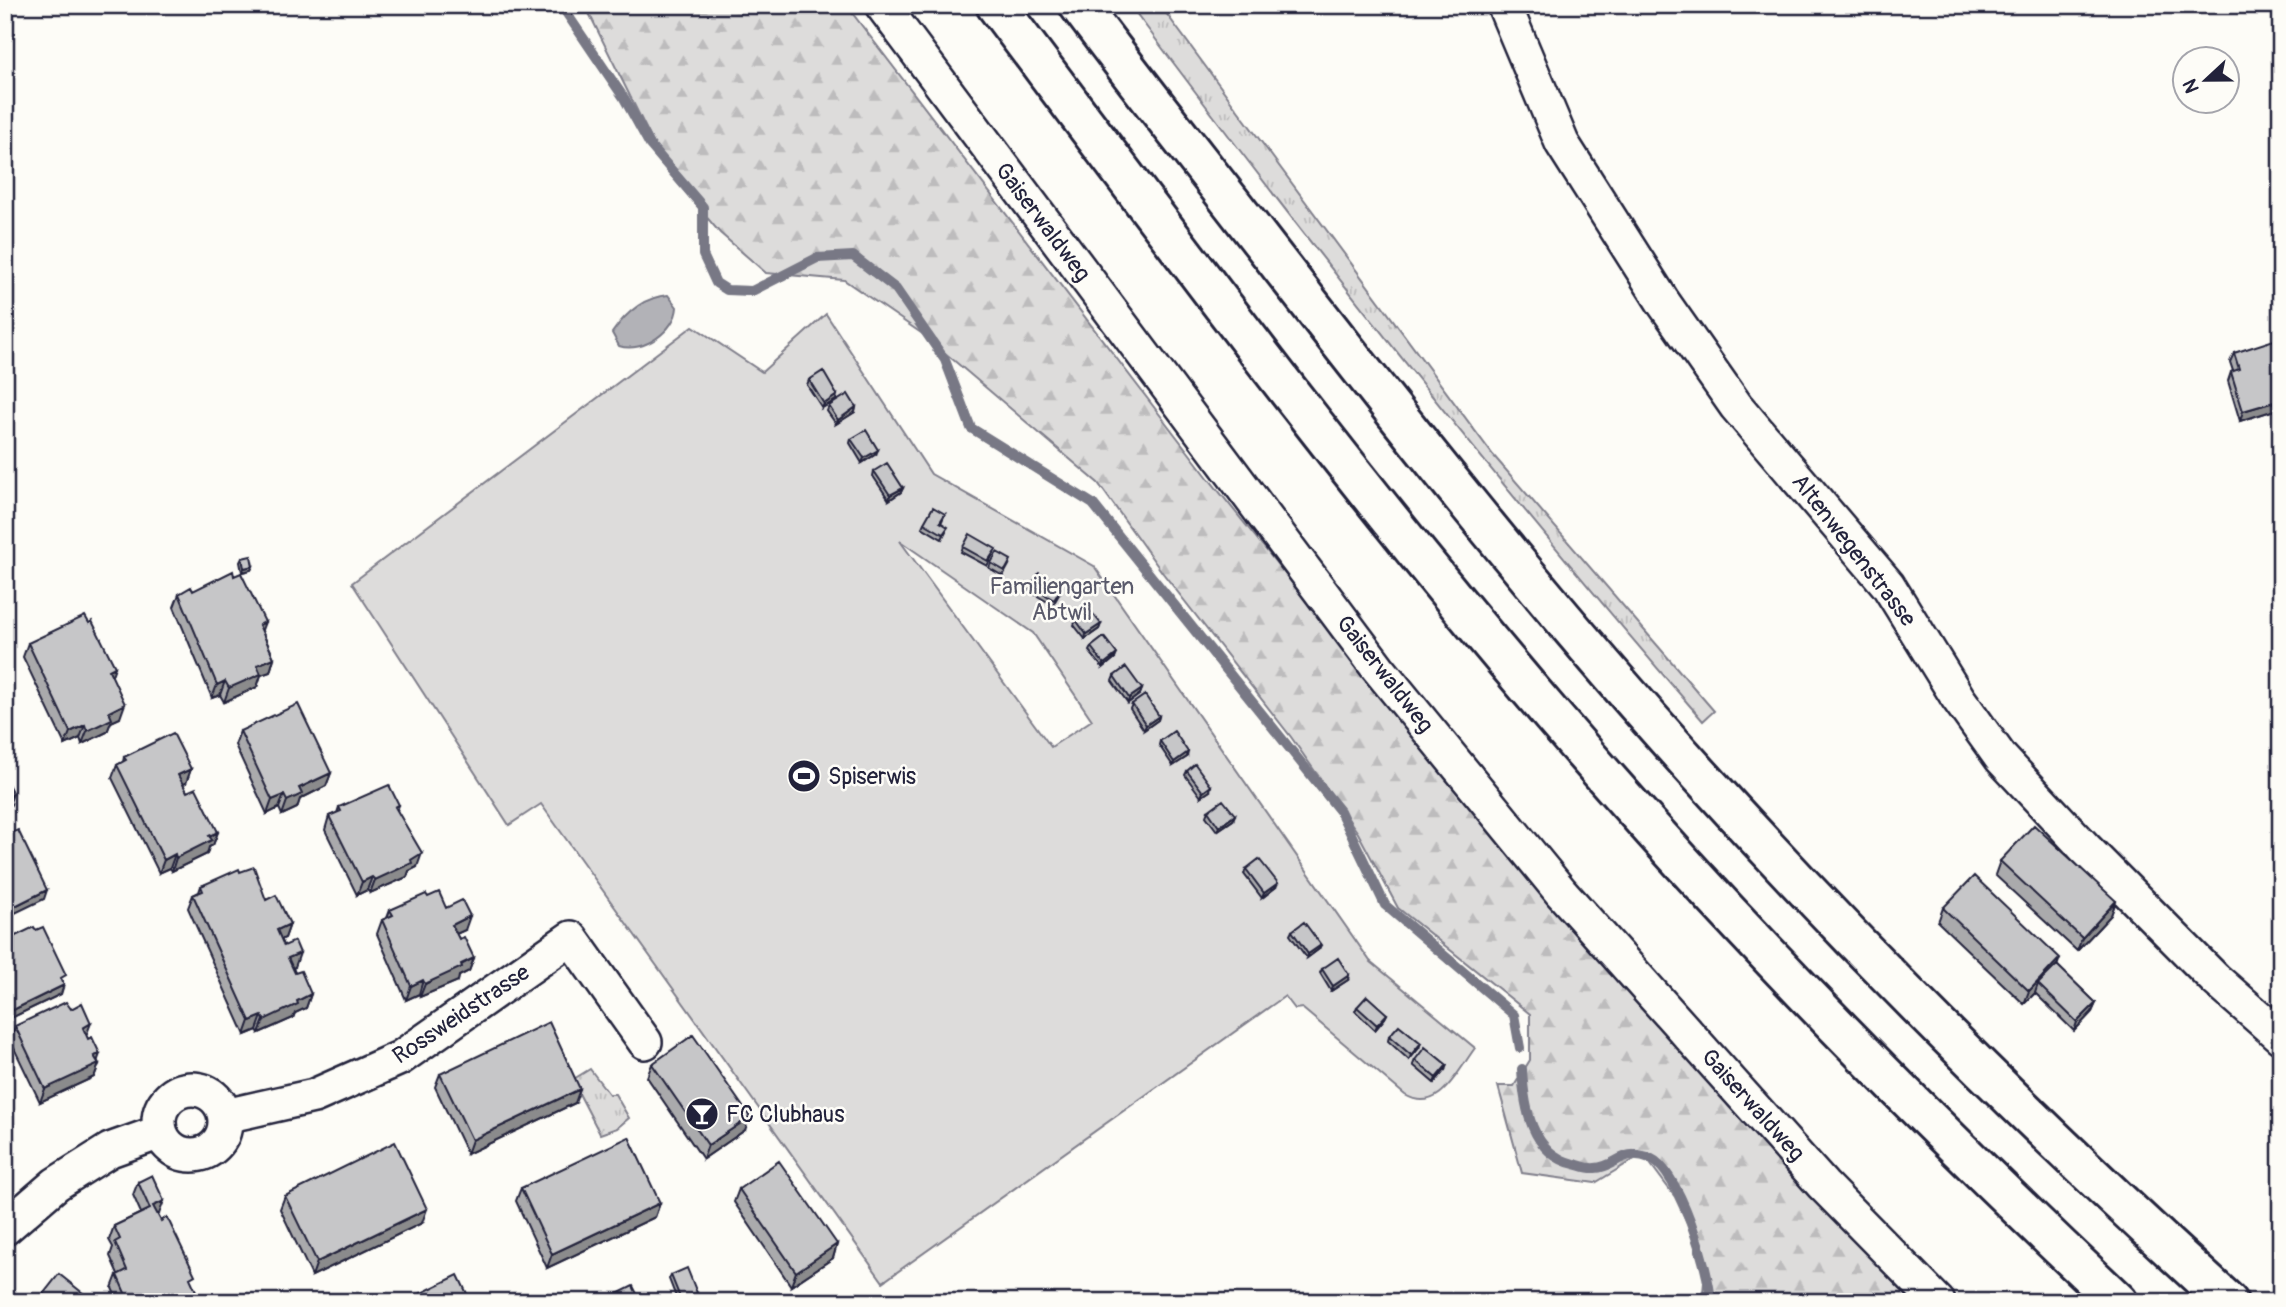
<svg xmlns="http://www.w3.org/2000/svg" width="2286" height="1307" font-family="Pangolin,sans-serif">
<defs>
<pattern id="grass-tufts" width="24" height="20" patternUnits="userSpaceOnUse" patternTransform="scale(1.75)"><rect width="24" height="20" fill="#dddcdb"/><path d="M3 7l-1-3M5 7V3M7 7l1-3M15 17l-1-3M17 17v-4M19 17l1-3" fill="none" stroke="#bdbcbd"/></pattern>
<pattern id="forest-firs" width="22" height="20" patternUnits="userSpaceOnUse" patternTransform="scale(1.75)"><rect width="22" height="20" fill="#dddcdb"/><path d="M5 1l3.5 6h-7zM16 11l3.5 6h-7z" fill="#bdbcbd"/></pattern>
</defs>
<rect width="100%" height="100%" fill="#fdfcf7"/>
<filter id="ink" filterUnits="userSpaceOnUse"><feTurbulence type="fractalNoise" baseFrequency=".0143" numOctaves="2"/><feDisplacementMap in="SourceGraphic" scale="14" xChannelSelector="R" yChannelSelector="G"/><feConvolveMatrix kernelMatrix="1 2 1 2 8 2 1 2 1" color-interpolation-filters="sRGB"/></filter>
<g filter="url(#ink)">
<path fill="url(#grass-tufts)" stroke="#807f8b" stroke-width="2" d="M1130,5h30l333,450 221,256 -11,10c-201,-231 -390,-471 -573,-716z
M590,1069l19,25h6l14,24 -12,10 -17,6 -28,-54z"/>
<path fill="url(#forest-firs)" stroke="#807f8b" stroke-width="2" d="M585,5h261l363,474 316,394 283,319 105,110h-211l4,-39 -31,-66 -32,-43 -48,29 -73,-10 -24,-87h16l16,-26v-46l-132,-106 -40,-75 -67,-96 -129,-165 -64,-89 -174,-148 -80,-55 -78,-7 -46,-40 -54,-64z"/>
<path fill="#dddcdb" stroke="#807f8b" stroke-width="2" fill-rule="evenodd" d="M826,314l105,160 163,92 276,395 105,87c-18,24 -36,67 -70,47l-103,-87 -7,1 -10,-13 -402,286 -342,-478 -32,21 -157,-242 341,-257 69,46zM900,541l133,92 59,87 -41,27z"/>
<path fill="#b2b2b7" stroke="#787885" stroke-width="2" d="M668,295l9,12c-1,23 -34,47 -58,39l-7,-13c13,-19 32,-36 56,-38z"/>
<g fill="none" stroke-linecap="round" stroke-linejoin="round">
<path stroke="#787885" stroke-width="10" d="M561,5l63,93 26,47 53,62v48l13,28 11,7 25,1 65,-33 36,-2 43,33 49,71 26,68 122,76 247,307 45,94 129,110 6,33
M1522,1069c2,37 9,85 52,95 6,1 14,5 21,4 22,-1 27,-21 55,-10 30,13 59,112 61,144"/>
<defs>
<path id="minor" d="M882,5l496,663 183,224 262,293 115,117
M1504,5l58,138 101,159 73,104 152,179 70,113 43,60 84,90 130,131 66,58
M159 1122a33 33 0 1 1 66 0a33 33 0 1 1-66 0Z
M225,1116l89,-20 86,-38 171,-120 74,104
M5,1228l51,-44 54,-34 50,-18"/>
<path id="motorway" d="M996,5c182,242 362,485 559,714 176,205 366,398 563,583
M1079,5c54,73 110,143 165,214 146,189 293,376 453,553 168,186 346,362 531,530"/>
</defs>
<use href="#minor" stroke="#22223b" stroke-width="38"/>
<use href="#motorway" stroke="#22223b" stroke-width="44"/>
<use href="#minor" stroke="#fdfcf7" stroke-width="33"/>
<use href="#motorway" stroke="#fdfcf7" stroke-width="38"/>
</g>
<path fill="#aaaaac" stroke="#22223b" stroke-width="2" d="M2281,341v67l-41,13 -12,-40 3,-9 2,-1 -3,-9 4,-9z
M809,380l27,20 -14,8 -15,-23z
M829,406l27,1 -1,5 -19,12 -9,-13z
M851,439l25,15 -14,9 -12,-20z
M874,471l29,17 -2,4 -12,8 -16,-24z
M945,514l-4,9 5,8 -4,8 -20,-12 2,-4z
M963,547l31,6 -7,13 -26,-14z
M242,558l11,8 -2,4 -9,2 -2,-10z
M991,563l18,2 -6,11 -14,-8z
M1031,586l30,5 -8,14 -24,-14z
M193,591l69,40 12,27 -4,14 -9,3 -4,12 -33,15 -4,-7 -8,3 -38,-91 5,-13z
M1076,620l25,4 -2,5 -14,10 -11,-14z
M28,643l84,34 8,41 -9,4 -4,10 -25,12 -2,-6 -15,7 -42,-88z
M1091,647l24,11 -12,10 -14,-17z
M1114,676l28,13 -2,5 -12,9 -16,-22z
M1132,704l27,12 -1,4 -14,10 -14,-21z
M240,731l91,42 -5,13 -26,13 -3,9 -15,7 -3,-7 -12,6 -32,-69z
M1160,741l27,16 -14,9 -14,-21z
M124,757l67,12 -5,14 -3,1 4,8 31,40 -5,13 -4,2 -2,7 -35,17 -2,-3 -11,5 -47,-95 5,-13 6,-3z
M1187,771l23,20 -9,6 -16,-22z
M399,805l-2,6 20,56 -8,4 -2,6 -37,16 -3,-3 -10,5 -32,-65 4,-14 8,-3 2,-6z
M1208,811l25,9 -16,11 -11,-15z
M2000,861l116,40 -5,14 -34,36 -82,-76z
M1246,869l30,18 -14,11 -18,-24z
M240,872l50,52 -5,14 -4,1 14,28 -2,1 2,5 16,21 -5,14 -11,5 -2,5 -34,15 -2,-3 -12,5 -57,-127 5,-13 6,-3 2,-6z
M428,897l18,11 19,22 -9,4 3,5 15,19 -5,13 -10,5 -1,5 -38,16 -1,-3 -13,6 -29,-66 5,-14 5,-2 3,-8z
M1943,908l115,58 38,37 -4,9 -18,19 -39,-38 -11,11 -86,-82z
M1292,931l27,18 -12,9 -17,-23z
M5,941l58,41 -2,12 -54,26 -2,-4z
M1322,969l26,11 -17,11 -11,-18z
M1357,1007l30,7 -2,4 -10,12 -20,-19z
M15,1026l71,10 13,28 -5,13 -54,25 -30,-62z
M1389,1036l30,12 -10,12 -21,-19z
M1415,1060l30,10 -11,13 -21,-18z
M652,1064l93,66 -42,29 -56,-82z
M440,1074l135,29 -108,51 -32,-67z
M138,1182l21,32 -1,1 43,87h-83l-6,-14 5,-13 1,-1 -8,-18 3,-9 -4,-7 5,-14 27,-13 -8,-18z
M521,1188l139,15 -5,14 -108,51 -31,-67z
M739,1189l98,55 -4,14 -42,28 -57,-84z
M285,1196l137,27 -110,53 -32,-67z
M671,1275l25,23 -9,4h-9l-9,-23z"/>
<path fill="#8b8b8c" stroke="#22223b" stroke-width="2" d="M837,395l-1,5 -14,8 2,-4z
M2281,400v8l-41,13 3,-10z
M856,407l-1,5 -19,12 2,-4z
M878,450l-2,4 -14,9 2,-5z
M903,488l-2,4 -12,8 1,-5z
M253,566l-2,4 -9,2 2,-4z
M265,622l-5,13 -1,-10z
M1101,624l-2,5 -14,10 1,-5z
M1117,654l-2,4 -12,10 1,-4z
M274,658l-4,14 -9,3 -4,12 -33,15 5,-14 28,-23z
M115,667l-5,14 -1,-11z
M225,681l-5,14 -8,3 5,-13z
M1142,689l-2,5 -12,9 1,-5z
M125,704l-5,14 -9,4 -4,10 -25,12 5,-13 22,-19z
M1159,716l-1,4 -14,10 2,-5z
M85,725l-5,13 -15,7 5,-13z
M1188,752l-1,5 -14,9 1,-4z
M191,769l-5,14 -12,5 4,-13z
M331,773l-5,13 -26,13 -3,9 -15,7 5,-14 12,-13z
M1211,786l-1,5 -9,6 2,-5z
M13,794l-4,11 2,-1 -6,14v-16l2,-5z
M284,795l-5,13 -12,6 5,-14z
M1235,815l-2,5 -16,11 2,-4z
M218,832l-5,13 -4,2 -2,7 -35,17 4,-13z
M422,853l-5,14 -8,4 -2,6 -37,16 5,-13z
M175,854l-5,14 -11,5 5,-13z
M372,877l-5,13 -10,5 5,-13z
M1278,883l-2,4 -14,11 2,-5z
M47,890l-3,9 -39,19v-7z
M2116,901l-5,14 -34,36 5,-13z
M470,916l-5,14 -18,8 5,-13z
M290,924l-5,14 -13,6 5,-14z
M1321,945l-2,4 -12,9 1,-4z
M300,953l-5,14 -11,5 4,-14z
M474,958l-5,13 -10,5 -1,5 -38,16 5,-13z
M2060,958l-5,14 -17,12 -3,9 -11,11 5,-13z
M1349,975l-1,5 -17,11 2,-5z
M423,980l-4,14 -13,6 5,-14z
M64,985l-3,9 -54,26 4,-9z
M311,994l-5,14 -11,5 -2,5 -34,15 5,-13 33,-19z
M2096,1003l-4,9 -18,19 3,-9z
M1387,1014l-2,4 -10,12 2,-5z
M262,1016l-5,14 -12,5 5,-14z
M91,1023l-5,13 -3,-8z
M1421,1043l-2,5 -10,12 2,-5z
M100,1054l-4,11 3,-1 -5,13 -54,25 5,-13 49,-33z
M1447,1065l-2,5 -11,13 2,-5z
M580,1089l-5,14 -108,51 5,-14z
M750,1117l-5,13 -42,29 5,-14z
M164,1201l-5,13 -10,5 4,-13z
M660,1203l-5,14 -108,51 5,-14z
M427,1209l-5,14 -110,53 5,-14z
M837,1244l-4,14 -42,28 5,-14z
M697,1293l-1,5 -9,4h-6v-2z"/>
<path fill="#c6c6c8" stroke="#22223b" stroke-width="2" d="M2280,338l1,62 -38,11 -12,-39 8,-3 -5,-16z
M823,371l14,24 -13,9 -15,-24z
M848,394l8,13 -18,13 -9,-14z
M866,430l12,20 -14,8 -13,-19z
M887,463l16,25 -13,7 -16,-24z
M933,507l12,7 -5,8 8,5 -5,7 -19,-11z
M970,534l26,15 -8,12 -25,-14z
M997,552l14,8 -6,11 -14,-8z
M251,556l2,10 -9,2 -2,-10z
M233,571l1,5 7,-3 24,49 -6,3 15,33 -17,7 4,9 -32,14 -4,-7 -8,4 -38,-91 12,-7 2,4z
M1039,573l23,14 -8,13 -23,-14z
M1090,610l11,14 -15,10 -10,-14z
M85,616l4,7 3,-2 23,46 -6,3 16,34 -16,8 3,7 -25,12 -2,-6 -15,7 -42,-89z
M1104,637l13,17 -13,10 -13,-17z
M1126,667l16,22 -13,9 -15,-22z
M1145,695l14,21 -13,9 -14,-21z
M298,704l33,69 -32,15 3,6 -15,7 -3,-6 -12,5 -32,-69z
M1174,731l14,21 -14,10 -14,-21z
M173,733l18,36 -13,6 9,17 9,-4 22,44 -9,4 3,4 -36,18 -1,-4 -11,6 -47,-95 9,-5 -2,-3z
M1195,764l16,22 -8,6 -16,-21z
M5,778l8,16 -6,3 4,7 -6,3z
M389,785l10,20 -4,2 27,46 -11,7 1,3 -37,17 -3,-3 -10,5 -33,-66 12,-5 -2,-4z
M1223,800l12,15 -16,12 -11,-16z
M2034,825l82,76 -34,37 -82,-77z
M18,830l29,60 -42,21v-75z
M1259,859l19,24 -14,10 -18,-24z
M254,867l12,33 10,-5 14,29 -13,6 7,16 11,-5 5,12 -12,5 7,15 6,-2 10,23 -14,7 1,3 -34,16 -2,-4 -12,5 -57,-126 10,-4 -2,-5 38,-17 1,3z
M1974,876l86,82 -31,33 -86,-83z
M439,892l7,16 16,-8 8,16 -18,9 7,14 5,-2 10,21 -13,6 1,3 -37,17 -2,-4 -12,6 -29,-66 11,-5 -3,-5 36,-16 2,3z
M1304,922l17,23 -13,9 -16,-23z
M34,927l2,3 7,-3 23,48 -5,3 3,7 -53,26 -6,-11v-59z
M1338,958l11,17 -16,11 -11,-17z
M2057,965l39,38 -19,19 -39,-38z
M1367,996l20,18 -10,11 -20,-18z
M66,1002l5,7 11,-6 9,20 -8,5 5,11 4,-2 8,17 -6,2 5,8 -54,25 -30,-63z
M549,1022l31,67 -108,51 -32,-66z
M1399,1025l22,18 -10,12 -22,-19z
M693,1035l57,82 -42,28 -56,-81z
M1425,1047l22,18 -11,13 -21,-18z
M629,1137l31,66 -108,51 -31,-66z
M395,1142l32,67 -110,53 -32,-66z
M779,1161l58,83 -41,28 -57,-83z
M152,1175l12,26 -11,5 8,15 6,-4 28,58 -5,3 11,24h-72l-12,-27 10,-5 -12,-28 5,-3 -6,-13 36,-17 -12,-27z
M687,1268l10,25 -16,7 -10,-25z
M59,1274l35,28h-57z
M458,1275l13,27h-68z
M633,1286l8,16h-40z"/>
</g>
<defs>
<symbol id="stadium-disc" viewBox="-11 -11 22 22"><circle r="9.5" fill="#22223b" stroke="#fdfcf7"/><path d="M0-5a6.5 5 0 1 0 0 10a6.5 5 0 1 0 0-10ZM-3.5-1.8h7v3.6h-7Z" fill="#fff"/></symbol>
<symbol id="bar-disc" viewBox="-11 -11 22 22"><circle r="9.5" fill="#22223b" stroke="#fdfcf7"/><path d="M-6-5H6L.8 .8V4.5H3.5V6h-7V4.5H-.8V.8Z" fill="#fff"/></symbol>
</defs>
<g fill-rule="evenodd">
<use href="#stadium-disc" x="785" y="757" width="38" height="38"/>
<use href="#bar-disc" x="683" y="1095" width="38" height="38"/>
</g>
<g text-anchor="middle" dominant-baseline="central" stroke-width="5" stroke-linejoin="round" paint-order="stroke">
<g font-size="23" fill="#22223b" stroke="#fdfcf7">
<text transform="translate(1043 222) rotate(53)">Gaiserwaldweg</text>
<text transform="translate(1854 550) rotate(52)">Altenwegenstrasse</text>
<text transform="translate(1385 674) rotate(52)">Gaiserwaldweg</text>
<text transform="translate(461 1014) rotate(-34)">Rossweidstrasse</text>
<text transform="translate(1753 1105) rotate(48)">Gaiserwaldweg</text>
</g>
<g font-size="23" fill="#5a5a6b" stroke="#fdfcf7">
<text x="1062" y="586">Familiengarten<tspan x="1062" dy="26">Abtwil</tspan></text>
</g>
<g font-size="23" fill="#22223b" stroke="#fdfcf7" text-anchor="start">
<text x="828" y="776">Spiserwis</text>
<text x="726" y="1114">FC Clubhaus</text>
</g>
</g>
<rect width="2286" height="1307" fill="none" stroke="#fdfcf7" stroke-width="28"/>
<rect x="14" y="14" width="2258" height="1279" fill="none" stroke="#22223b" stroke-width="2.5" filter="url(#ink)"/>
<g transform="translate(2206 80) rotate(248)"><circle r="33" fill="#fdfcf7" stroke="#a5a5ac" stroke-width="2"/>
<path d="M0-5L12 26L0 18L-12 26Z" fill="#22223b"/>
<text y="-10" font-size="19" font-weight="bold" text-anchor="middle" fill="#22223b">N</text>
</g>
</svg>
